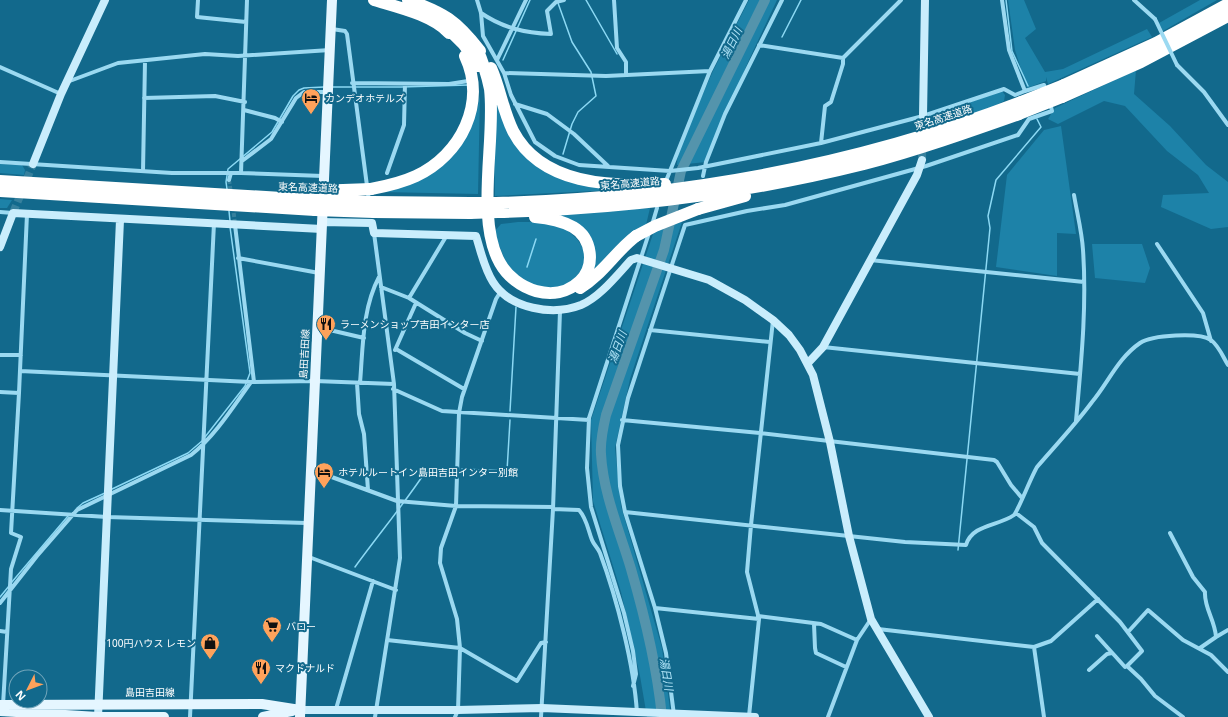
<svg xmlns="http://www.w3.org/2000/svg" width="1228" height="717" font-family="'Noto Sans','Noto Sans JP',sans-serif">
<rect width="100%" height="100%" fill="#12698c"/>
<path fill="#1d82a8" d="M749,0h28l-29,62 -42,100 -29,3 1,-15 35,-79z
M1008,0h16l12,29 -11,9 20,34 18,-3 84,-40 5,8 -104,47 -2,-7v4l-19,7 -12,-38z
M1200,0h17l-54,31 -4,-8z
M1136,70l-2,24 36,32 36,39 22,17v45l-17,2 -50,-22 2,-12 46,-2 -11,-18 -31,-24 -42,-45 -21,-5 -46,23 -10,-5 7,-11z
M1002,91l3,4 -1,6c-16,8 -61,31 -77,25l-1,-9z
M493,94l19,40 51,44 50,12 -118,6z
M480,95l-2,99 -96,-2 39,-13 56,-69z
M1061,126l15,108 -19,-1v43l-61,-9 11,-92 37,-45z
M0,164l22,1 3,5 -1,5 -24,-2z
M0,199l12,1 -5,8h-7z
M650,208l-4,17 -56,50 4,-22 -39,-39z
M518,222h19l28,6 12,11 6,9 3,13 -4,11 -16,14 -17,3 -32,-9 -9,-12 -14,-36 7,-8z
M682,222l-52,157 -15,69 6,58 41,142 9,69h-24l-7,-41 -19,-84 -28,-91 -2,-81 63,-189z
M1092,244h50l8,24 -5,15 -50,-5z"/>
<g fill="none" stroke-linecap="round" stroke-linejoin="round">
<path stroke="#8cd9f4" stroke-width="1.5" d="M586,0l31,54
M1006,0l6,51 16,35
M558,3l14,39 19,30 5,24 -18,16 -6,12 -9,30
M782,37l19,-37
M503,60l27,-60
M332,87h69l67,-2
M227,189l-1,-7 2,-13 44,-37 21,-36 6,-6 5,-2 20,-1
M229,211l1,10
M527,267l9,-28
M510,411l6,-104
M205,437l40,-51 5,-13 -20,-146
M462,469l45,2 3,-51
M110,490l78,-37 14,-12
M77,508l6,-5 22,-10
M958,550l32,-322 -2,-12 8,-36 45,-53 -4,-8
M355,567c24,-33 50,-64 73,-99h25
M11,583l57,-67
M0,597l9,-11"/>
<path stroke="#5494ac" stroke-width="10" d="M662,717c-5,-50 -17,-100 -31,-148 -11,-37 -28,-76 -30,-115 -1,-13 2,-26 5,-39l58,-165 17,-79 84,-171"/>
<path stroke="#36809d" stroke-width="4" stroke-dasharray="4 2" stroke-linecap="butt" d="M229,180l2,13
M233,207l2,17"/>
<path stroke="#36809d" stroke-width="8" stroke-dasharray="8 4" stroke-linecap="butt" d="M922,160l1,-44
M13,213l20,-49"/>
<path stroke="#9bd9f1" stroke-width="4" d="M198,0l-1,17 49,5
M477,0l4,13 2,23 21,37 7,22 24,47 20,14 24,9 91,6 -4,10
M614,0l3,48 9,14v13
M746,0l-36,71 -40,100 28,-3 123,-25 102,-27 81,-27 11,6 10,-4 -16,-41 -7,-50
M1134,0l21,19
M481,13c22,15 44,20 70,21l-4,-23 9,-9 8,-2
M332,29l13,2 2,3 22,167
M759,45l84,13
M497,60l29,-60
M1177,65l27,27 24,33
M0,67l61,27
M504,73l102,3 104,-5
M67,82l51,-19 87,-9 33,2 92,-6
M352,83l97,1 19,-3
M1025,91l19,-6 2,6
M144,98l71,-2 30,6
M515,104l32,10 27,20 34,32
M244,110l31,8 7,4
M821,143l4,-37 6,-4 12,-38v-6l58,-58
M242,161l29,-22 25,-41 8,-6h23
M0,162l172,11h69l82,3
M143,171l2,-110
M241,173l6,-173
M387,173l17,-48 1,-41
M703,176l3,-14 19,-48 57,-114
M229,180l2,-7
M1074,195c3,18 8,37 9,55 4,57 -2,114 -7,171
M0,212l13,1
M235,225l19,157
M652,225l5,-17
M374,233l20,151 6,174 -25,159
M1157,244l46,69 8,28
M238,258l81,15
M870,260l214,22
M381,287l28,11 56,35 17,8
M409,298l38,-63
M317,330l17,1 30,7
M650,330l120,12
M823,347l257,27
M396,349l68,40
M395,350l21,-47
M0,355h21
M20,371l231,11 64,-1 79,3
M357,383l2,31 5,20 4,56
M360,383c3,-35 2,-74 19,-106
M393,389l49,22 147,9
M0,392l19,1
M622,420l138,13 234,27 3,2 14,23 11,13
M311,474l18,2 68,25 59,5 97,1
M553,509l26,1c8,9 9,20 13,30 2,5 6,8 8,13 17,46 34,112 37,160
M0,510l107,7 200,6
M625,512l280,30 61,3c6,-21 33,-19 48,-30 4,-4 17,-38 23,-48 18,-21 38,-42 55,-65 16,-19 26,-44 48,-59 12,-8 59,-11 71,-3 8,6 12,17 17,25
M1016,513l18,14 8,16 78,79 22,29 -15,15 14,13 14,17 28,21
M1170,533l23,44 12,15c-1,16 10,28 11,45l-16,11
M309,557l87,33
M0,603l37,-47 40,-46 114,-55c24,-19 42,-48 60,-73
M655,608l104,11
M758,616l63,8 36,16
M814,624l1,24 1,5 30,14
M878,629l156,18 10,70
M0,631l7,1
M1128,632l20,-22 35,30 28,15 17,17
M1097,636l28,31 2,-1
M1216,637l12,-7
M387,640l73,8 57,33 24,-38 5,-1
M1034,647l17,-6 47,-42
M1089,670l18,-16 5,-1
M633,686l3,-12 -3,-23 -9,-38 -33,-106 -4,-39 2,-50 60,-185
M3,705l8,-136 10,-32 -10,-4 8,-140 8,-179
M336,709l37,-128
M674,715l-8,-62 -11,-45 -30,-96 -5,-26 -2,-41 10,-47 57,-173 62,-14 38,-6 141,-39 92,-31 11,-16 23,-8 -2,-8
M749,716l10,-97 -12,-47 4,-47 22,-205
M190,717l24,-494
M455,717l3,-7 2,-62 -3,-29 -17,-56 1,-15 15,-42 3,-93 3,-16 34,-98 5,-8
M541,717l12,-208 7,-198
M828,717l29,-77 14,-21"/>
<path stroke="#c9edfc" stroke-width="8" d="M923,116l2,-116
M33,164l28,-70 44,-94
M322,222l50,1 2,10 102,3c5,16 8,32 17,46 17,27 60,34 88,23 19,-8 36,-30 50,-45l6,-2 72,22 36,20 28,20 16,15 11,15 13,25 17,67 19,94 22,83 58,98
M0,247l13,-34 309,16
M808,363l15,-16 94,-172 5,-15
M300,710h158l84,-2 213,9
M98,717l22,-497"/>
<path stroke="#e5f6ff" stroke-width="10" d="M0,705l262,-1 38,6
M0,711l98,6h66
M263,717l29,-6
M300,717l32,-717"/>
<path stroke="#fff" stroke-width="12" d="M374,0c23,7 59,15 75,33
M408,0c36,13 48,20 72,51
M444,27c15,10 26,23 34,39
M476,46c6,14 11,28 14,43 6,50 -15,130 10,174 15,27 55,42 80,18 16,-15 12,-43 -7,-54 -11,-6 -25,-9 -38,-10
M491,68c9,20 12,43 22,63 28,54 98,56 152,53
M1064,85l92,-42 72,-39
M1062,97l79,-35 87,-46
M0,181l314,19
M371,189c16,-3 30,-6 45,-13 45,-21 71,-73 49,-120
M0,191l315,19
M373,202l97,1
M496,203c182,-5 356,-36 525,-101
M698,209l47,-13
M374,212l96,1
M498,212c123,-3 246,-18 366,-48 53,-14 104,-32 155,-50
M580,288c22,-13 36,-37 56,-52"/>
<path stroke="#9bd9f1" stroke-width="4" d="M1155,19l22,46"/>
<path stroke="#fff" stroke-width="12" d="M1021,102l43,-17
M1019,114l43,-17
M315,191l56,-2
M314,200l59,2
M470,203h26
M315,210l59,2
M470,213l28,-1
M636,236l19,-10 43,-17"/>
</g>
<defs>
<symbol id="hotel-pin" viewBox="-11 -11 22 30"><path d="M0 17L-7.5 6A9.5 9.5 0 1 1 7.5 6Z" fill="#ffa25b" stroke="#12698c"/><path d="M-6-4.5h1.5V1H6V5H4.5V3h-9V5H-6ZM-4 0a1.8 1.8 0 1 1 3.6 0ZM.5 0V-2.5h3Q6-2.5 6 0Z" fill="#111"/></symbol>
<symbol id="restaurant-pin" viewBox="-11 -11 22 30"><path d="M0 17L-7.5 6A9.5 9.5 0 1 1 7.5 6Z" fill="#ffa25b" stroke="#12698c"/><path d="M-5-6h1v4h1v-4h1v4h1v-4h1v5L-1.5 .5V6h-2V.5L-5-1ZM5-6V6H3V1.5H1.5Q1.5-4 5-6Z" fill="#111"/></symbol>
<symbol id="supermarket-pin" viewBox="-11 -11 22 30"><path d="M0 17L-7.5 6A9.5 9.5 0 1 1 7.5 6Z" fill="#ffa25b" stroke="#12698c"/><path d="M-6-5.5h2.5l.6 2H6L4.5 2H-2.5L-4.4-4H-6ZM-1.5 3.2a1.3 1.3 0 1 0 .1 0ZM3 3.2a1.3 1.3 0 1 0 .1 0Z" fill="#111"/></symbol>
<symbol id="shop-pin" viewBox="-11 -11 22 30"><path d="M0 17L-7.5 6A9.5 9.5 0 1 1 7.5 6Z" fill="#ffa25b" stroke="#12698c"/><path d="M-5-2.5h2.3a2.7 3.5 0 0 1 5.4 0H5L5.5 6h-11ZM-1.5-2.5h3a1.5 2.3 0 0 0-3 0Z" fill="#111"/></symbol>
</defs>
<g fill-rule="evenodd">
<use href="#hotel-pin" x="300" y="87" width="22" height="30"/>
<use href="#restaurant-pin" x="315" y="313" width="22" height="30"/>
<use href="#hotel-pin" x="313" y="461" width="22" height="30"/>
<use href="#supermarket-pin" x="261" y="615" width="22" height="30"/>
<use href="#shop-pin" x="199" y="632" width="22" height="30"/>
<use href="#restaurant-pin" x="250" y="657" width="22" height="30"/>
</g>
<g text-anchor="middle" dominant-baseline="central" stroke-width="4" stroke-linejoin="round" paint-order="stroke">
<g font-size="10" fill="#fff" stroke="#12698c" text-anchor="start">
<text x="325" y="98">カンデオホテルズ</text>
<text x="340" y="324">ラーメンショップ吉田インター店</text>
<text x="338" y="472">ホテルルートイン島田吉田インター別館</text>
<text x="286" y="626">バロー</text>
<text x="196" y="643" text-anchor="end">100円ハウス レモン</text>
<text x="275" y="668">マクドナルド</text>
</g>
<g font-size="10" fill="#fff" stroke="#12698c">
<text transform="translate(943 117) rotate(-18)">東名高速道路</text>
<text transform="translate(630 183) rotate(-5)">東名高速道路</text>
<text transform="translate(308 187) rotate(2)">東名高速道路</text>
<text transform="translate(304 354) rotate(-87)">島田吉田線</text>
<text x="150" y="692">島田吉田線</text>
</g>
<g font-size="11" font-style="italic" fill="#b3e6f9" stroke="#12698c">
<text transform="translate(731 43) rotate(-64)">湯日川</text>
<text transform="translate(617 347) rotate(-70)">湯日川</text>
<text transform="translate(667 674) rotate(81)">湯日川</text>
</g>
</g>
<g transform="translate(28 689) rotate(228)"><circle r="19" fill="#12698c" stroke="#71a5ba"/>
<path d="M0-3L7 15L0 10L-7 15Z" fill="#ffa25b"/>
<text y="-6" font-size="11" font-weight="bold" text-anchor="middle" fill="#ffffff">N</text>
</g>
</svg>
